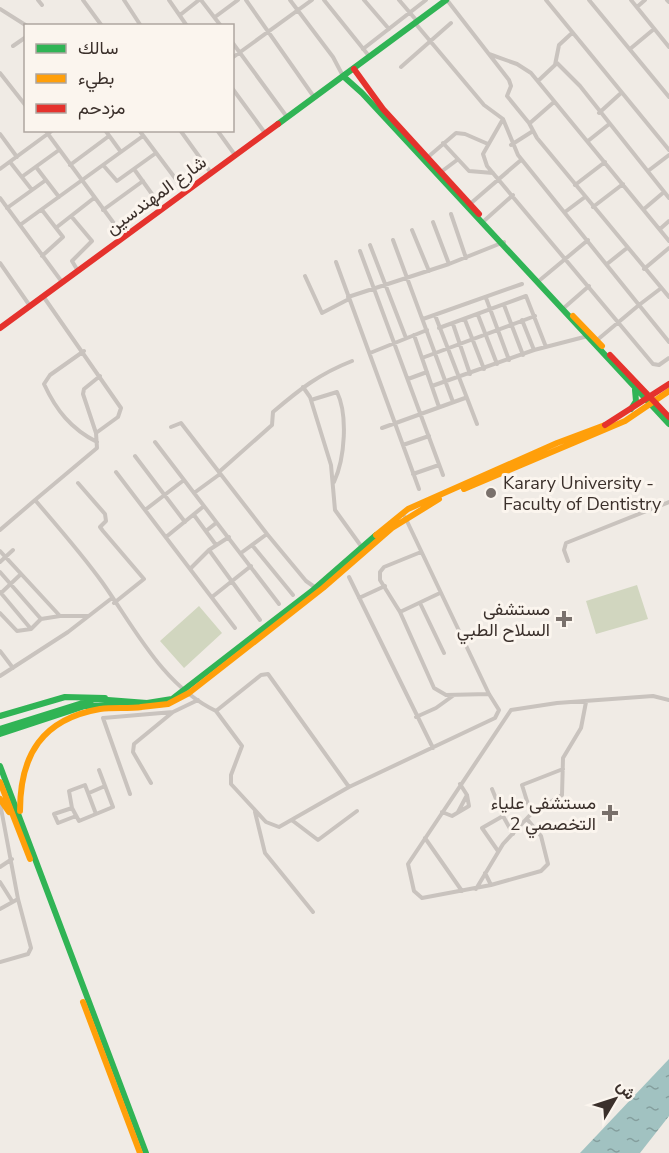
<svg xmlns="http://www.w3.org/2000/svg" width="669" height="1153" font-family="'Nunito Sans',Vazirmatn,sans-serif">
<defs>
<pattern id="water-ripples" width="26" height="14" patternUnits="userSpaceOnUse" patternTransform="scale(1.5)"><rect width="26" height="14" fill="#a1c2c1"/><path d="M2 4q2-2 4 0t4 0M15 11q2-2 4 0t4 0" fill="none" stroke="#849e9d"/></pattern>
</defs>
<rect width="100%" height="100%" fill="#f0ebe5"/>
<path fill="#d1d6bf" d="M637,585l11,34 -52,15 -10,-33z
M199,606l23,27 -38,35 -24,-27z"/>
<path fill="url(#water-ripples)" d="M669,1059v57l-29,37h-60z"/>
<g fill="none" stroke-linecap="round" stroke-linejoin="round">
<path stroke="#c9c3be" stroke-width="4" d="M38,0l4,5
M83,0l19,26
M124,0l17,26
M169,0l18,26
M201,0l20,26
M246,0l68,97
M290,0l43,57 10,19
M324,0l45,56
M364,0l25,29
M399,0l18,21
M447,0l62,80 2,6 -4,10 22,27 8,15 132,159
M546,0l123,150
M589,0l80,97
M631,0l38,47
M667,0l2,2
M637,7l8,-7
M0,9l27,17
M180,15l19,-15
M215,17l23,-17
M415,23l69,82 19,14 15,36 121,150 21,-16
M232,42l55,75
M13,46l13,-9
M363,49l63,-49
M630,49l24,-20
M489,54l28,10 14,9 138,168
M232,58l80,-58
M557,63l23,23 89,112
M401,67l50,-44
M0,73l26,33
M538,81l17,-16 4,-20 13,-12
M232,88l33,45
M599,113l22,-20
M503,119l-20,35 4,12 166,198 6,1 10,-7
M530,123l24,-21
M45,130l79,107
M105,130l16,22
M139,130l39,52 13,5
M180,130l31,43
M217,130l18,25
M0,134l17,23
M588,141l20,-16
M443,143l26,28 24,2
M511,145l22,-14
M428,157l28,-24 9,1 23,10
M10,162l22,28
M70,165l39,-29
M103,165l14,16 39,-28
M36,167l23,30
M0,169l53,-39
M134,169l28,39
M648,171l21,-16
M441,172l16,-12
M23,176l36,-26
M575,185l30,-23
M0,198l62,84
M470,204l51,-44
M593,207l30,-23
M7,208l39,-28
M644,209l20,-17
M103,210l40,-29
M565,212l20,-15
M451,214l15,44
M71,216l21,25 -20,20 6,10
M485,220l28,-25
M433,222l16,42
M20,225l123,-89
M57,227l37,-29
M660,229l9,-8
M412,230l17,41
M393,240l60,162
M370,245l36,93
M360,251l83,224
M42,256l21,-19 -21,-27
M336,262l83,227
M0,263l30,43
M607,264l20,-16
M644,269l25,-21
M305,276l17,37 27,-14
M540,280l48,-40
M43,296l78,112 -3,9 -22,16
M348,297l101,-33 55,-22
M486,298l23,62
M504,305l19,50
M565,307l24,-21
M435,315l42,109
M478,315l19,49
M423,319l99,-35
M465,320l19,49
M522,320l12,30
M453,324l17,50
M439,328l87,-32 20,51
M414,335l25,72
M596,341l43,-36 30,37
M84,351l-34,24 -6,9c12,26 27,45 53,58
M370,353l57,-23
M422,358l113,-42
M100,376l-16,13 -1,5 13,39 1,15 -62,52c23,27 46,53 67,82 32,45 61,104 114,129l45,-36 7,-1 81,113
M408,379l19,-7
M432,386l102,-36 54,-14
M303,387l7,10 21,68 4,45 26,36
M311,400l26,-8c11,23 8,66 -3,90
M171,427l10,-4 86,111 39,47 10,7
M382,428l83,-30
M155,442l124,162
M403,445l26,-9
M135,456l50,66
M116,472l119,156
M219,472l53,-47 1,-13c27,-23 46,-38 79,-51
M413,474l26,-9
M78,483l27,31 1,7 -6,6 3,4 41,48 -30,24
M194,493l26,-19
M145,510l39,-30
M194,515l22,30
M0,530l35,-30
M206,531l10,-8
M166,537l38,-31
M252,545l41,50
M209,550l51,70
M0,551l60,65h28
M421,552l-37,15 -4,5v8l20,32 34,76 12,7 43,-1
M241,553l26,-19
M568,561l-4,-11 2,-7 103,-41
M0,562l13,-12
M190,569l19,-19 20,-13
M0,572l41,47 19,-3
M349,577l84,171
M0,592l31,37 10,-10
M1,593l20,-19
M212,597l39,-31
M359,598l26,-12
M420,603l24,50
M400,612l40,-19
M0,613l17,18 14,-2
M0,651l13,17
M0,676l68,-44 44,-34
M216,711l26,35 -11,29v9l35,38 13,5 70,-40 146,-69 4,-8 -10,-16 -84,-177
M416,717l20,-9 18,-13
M151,783l-18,-31 1,-8 39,-32
M492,789l11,27 -21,12 16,23
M89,793l16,-7
M130,794l-27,-76 70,-6 25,-12
M0,803l18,96 13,49 -3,6 -28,8
M72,808l-18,6 4,9 18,-7
M255,812l10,41 48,59
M442,812l10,4 17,-10 -2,-11 -7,-11
M458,812l9,-17
M96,814l-11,-29 -16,6 3,17 7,13 34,-14 -14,-37
M531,814l-9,-29 41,-16
M503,816l10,18
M293,821l25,19 39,-29
M425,838l37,53
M0,867l12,-8
M485,873l6,12 -69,13 -8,-7 -6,-27 103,-154 46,-7 96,-7 16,4
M0,882l12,19
M491,885l50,-14 7,-7 -7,-28 -14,-17
M476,889l27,-45 28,-30 31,-19 1,-37 18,-30 5,-26
M0,909l18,-10"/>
<path stroke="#30b455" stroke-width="6" d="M343,76l19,17 307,331
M278,124l168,-124
M631,409l5,-8 -1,-11
M0,716l65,-19 40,1
M0,729l95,-30 52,4 25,-4 141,-109 63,-55
M0,734l85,-28 43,-1
M0,766l146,387"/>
<path stroke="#ff9f0a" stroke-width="6" d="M573,316l29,30
M464,489l161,-68 44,-30
M376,535l32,-26 149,-66 48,-18
M141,707l27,-3 21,-11 134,-105 69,-60 47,-29
M0,782l30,77
M0,799l9,13
M20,811c0,-56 22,-92 80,-102 14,-2 28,0 42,-2
M83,1002l57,151"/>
<path stroke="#e5322d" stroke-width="6" d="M354,69l29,40 96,105
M0,328l278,-204
M610,355l59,62
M605,425l64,-41"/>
</g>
<g fill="#7a716c" stroke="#fbf5ee" stroke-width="2">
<circle cx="491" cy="493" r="6"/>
<path d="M561 610h6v6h6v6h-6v6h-6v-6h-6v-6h6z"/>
<path d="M607 804h6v6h6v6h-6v6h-6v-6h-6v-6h6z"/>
</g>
<g text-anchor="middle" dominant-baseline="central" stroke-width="6" stroke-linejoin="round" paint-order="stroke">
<g font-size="18" fill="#3b302b" stroke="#fbf5ee">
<text transform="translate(156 195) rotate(-36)">شارع المهندسين</text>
</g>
<g font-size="18" fill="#3b302b" stroke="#fbf5ee" text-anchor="end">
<text x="503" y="483" text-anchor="start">Karary University -<tspan x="503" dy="21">Faculty of Dentistry</tspan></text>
<text x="550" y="609">مستشفى<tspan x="550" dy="21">السلاح الطبي</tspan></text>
<text x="596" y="803">مستشفى علياء<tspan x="596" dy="21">التخصصي 2</tspan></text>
</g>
</g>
<rect x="24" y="24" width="210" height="108" fill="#fbf5ee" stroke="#aea6a0" stroke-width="1.5"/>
<rect x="36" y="44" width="30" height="9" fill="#30b455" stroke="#aea6a0" stroke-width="1.5"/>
<text x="78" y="54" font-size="18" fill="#3b302b">سالك</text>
<rect x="36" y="74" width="30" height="9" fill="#ff9f0a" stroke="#aea6a0" stroke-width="1.5"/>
<text x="78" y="84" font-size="18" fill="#3b302b">بطيء</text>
<rect x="36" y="104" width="30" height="9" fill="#e5322d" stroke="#aea6a0" stroke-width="1.5"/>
<text x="78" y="114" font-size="18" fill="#3b302b">مزدحم</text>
<g transform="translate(615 1099) rotate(51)" stroke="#fbf5ee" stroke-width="4.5" paint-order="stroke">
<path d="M0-4.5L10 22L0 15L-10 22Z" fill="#3b302b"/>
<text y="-9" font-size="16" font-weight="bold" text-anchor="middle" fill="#3b302b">ش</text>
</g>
</svg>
